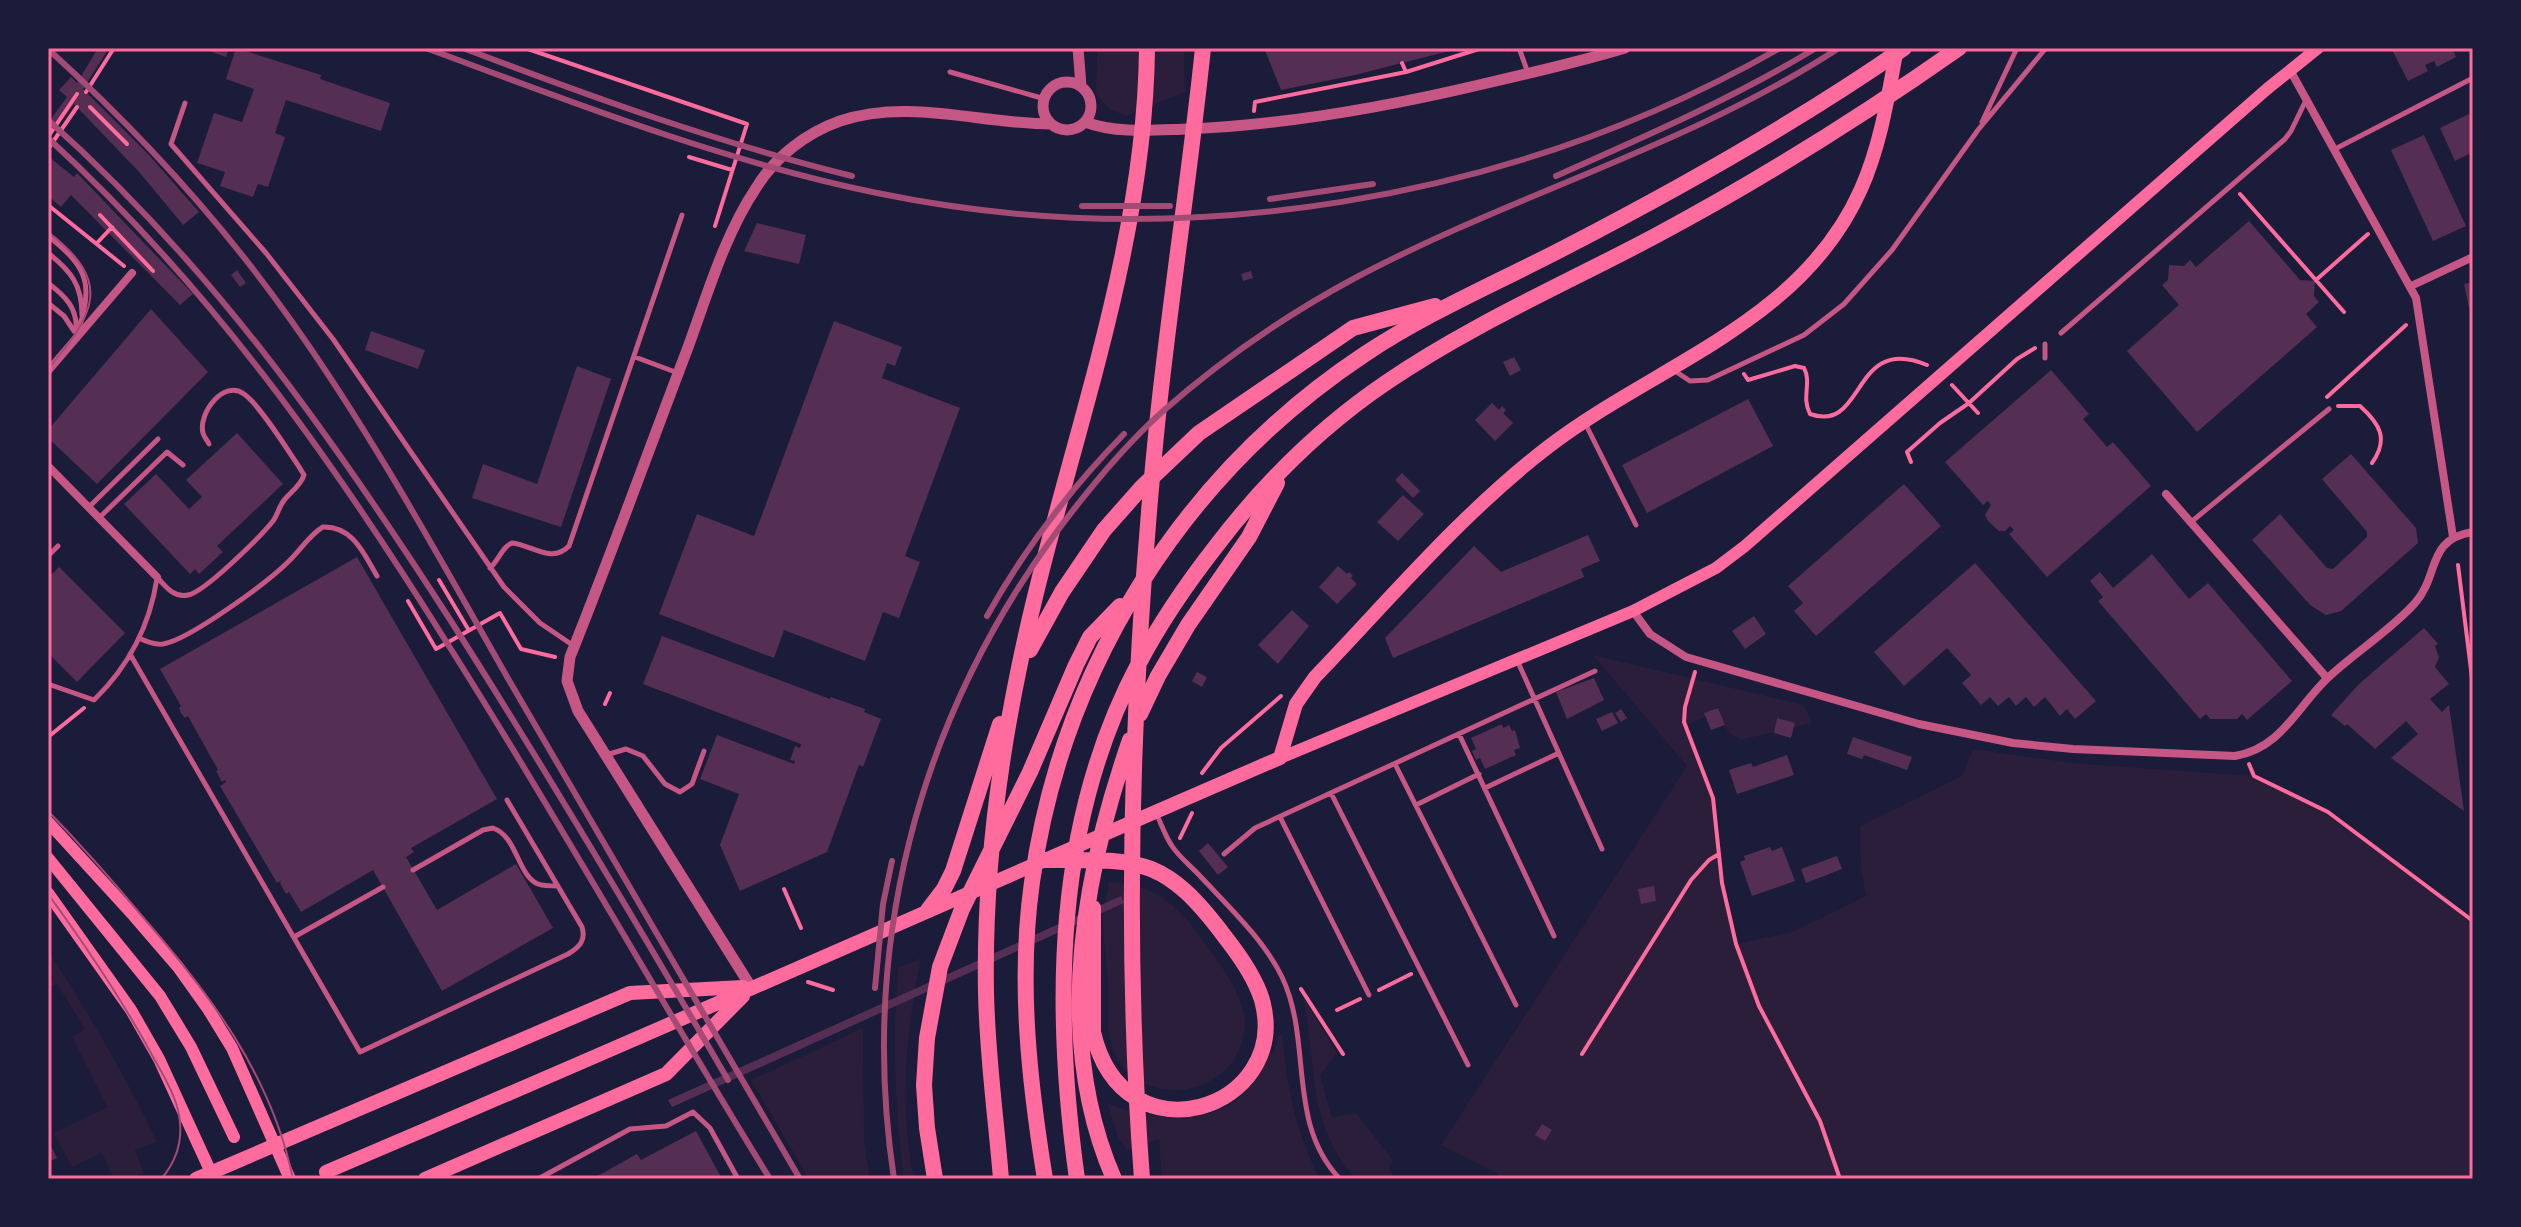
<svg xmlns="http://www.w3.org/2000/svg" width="2521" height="1227" font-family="'Playfair Display',serif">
<rect width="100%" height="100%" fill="#1b1b3a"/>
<path fill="#2a1e3b" d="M1097,48h87l1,44 -59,24 -17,-7 -13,-15z
M1593,655l211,50 8,18 -71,17 -13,-8 -9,-21 -34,15 29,72 8,85 14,61 56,-12 74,-36 -5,-27 -1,-43 102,-50 11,-27 99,14 182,13 74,36 145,109v258h-976l2,-5 -58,-29 246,-379z
M1109,882c48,2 71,25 97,63 17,23 35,46 39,75 1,5 -1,12 -2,18 -13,58 -96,72 -127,19 -12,-22 -6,-54 -8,-78 -1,-20 -6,-41 -5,-61 1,-12 4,-24 6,-36z
M48,951c41,62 77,124 109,191l-22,8 9,23 -15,6h-15l-12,-26 -30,14 -18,-34 53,-26 -35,-70 13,-8 -28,-45 -7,3 -2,-6 5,-3 -5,-7z
M921,958c-15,74 -22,147 -7,221h-10c-9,-70 -12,-140 -6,-211z
M1303,997l34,56 -17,22 12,42 24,-4 37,47 -4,8 6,11h-38c-51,-52 -40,-117 -54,-182z
M863,1028l1,113 6,38h-61l-58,-99z
M1282,1033c5,52 13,99 38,146h-158l-3,-40 -32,11 -9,-12 -10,-34c47,16 105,26 142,-17 9,-11 13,-29 24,-36l3,-14z"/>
<path fill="#542f53" d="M98,48h11l-26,41 66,66 50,57 -16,13 -43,-52 -66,-69 -26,35v-16l19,-26 -8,-7 12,-13 6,6z
M201,48h28l-3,9z
M236,48l85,27 -1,4 70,24 -9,28 -95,-31 -11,33 10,4 -17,50 -10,-3 -5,13 -33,-11 5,-14 -28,-9 17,-50 28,9 12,-33 -28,-10z
M1264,48h193v1l-102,26 -74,15z
M2391,48h61l4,9 -19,10 -3,-6 -9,4 3,6 -20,10z
M2473,112v40l-18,9 -15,-33z
M2424,135l42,91 -33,15 -42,-91z
M48,156l26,21 3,-4 116,121 -13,11 -109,-110 -10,12 -13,-11z
M2249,221l51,59 15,1 -1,15 5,6 -13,12 11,13 -120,105 -70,-81 52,-46 -17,-20 6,-5 1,-15 15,1 6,-6 6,7z
M757,223l49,12 -7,29 -55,-13z
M237,270l9,13 -6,4 -9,-12z
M1251,271l2,7 -10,3 -2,-7z
M2473,282v25l-4,1 -5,-24z
M151,309l57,63 -111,112 -49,-46v-8z
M834,321l68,26 -7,19 -8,-3 -5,15 78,30 -55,148 15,6 -21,56 -16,-6 -18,49 -81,-31 -10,28 -115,-44 38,-100 57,22z
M371,331l54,19 -7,19 -53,-19z
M1514,357l7,13 -11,6 -7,-14z
M577,366l34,13 -50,148 -89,-29 11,-34 54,20z
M2051,370l38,44 -6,5 24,28 6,-5 38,44 -104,91 -38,-43 5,-4 -4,-4 -5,5h-6l-11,-10 -3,-6 6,-10 -3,-4 -5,4 -38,-43z
M1748,399l25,47 -126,67 -25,-48z
M1492,403l7,7 3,-4 4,4 -3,3 10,10 -18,18 -20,-21z
M237,433l46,51 -66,62 6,6 -24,22 -4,-5 -5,5 -66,-70 32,-30 33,35 13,-12 -16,-17z
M2351,454l65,74 2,15 -77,68 -15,4 -16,-10 -58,-65 28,-26 47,54 6,1 34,-32v-5l-45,-53z
M1402,473l18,18 -7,7 -18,-18z
M1904,484l37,42 -125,110 -22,-25 9,-8 -15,-17z
M1403,495l21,19 -26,27 -21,-19z
M1588,535l12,26 -19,8 3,8 -191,81 -8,-20 89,-92 27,26z
M2152,554l37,45 19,-16 84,98 -45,39 -5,-6 -5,5h-27l-4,-5 -6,5 -102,-118 5,-4 -13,-16 10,-9 13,16z
M357,557l140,242 -86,49 3,4 -8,5 31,53 79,-46 37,64 -111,63 -69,-121 -72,42 -12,-20 -3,2 -6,-11 2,-3 -5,3 -57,-97 6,-4 -1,-2 -3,2 -6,-11 2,-1 -30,-54 -3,2 -4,-5 -2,-5 2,-2 -21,-37z
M1975,563l121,138 -21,18 -8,-10 -7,7 -15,-19 -11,10 -8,-10 -10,9 -7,-9 -11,9 -8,-9 -9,8 -19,-22 9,-8 -24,-27 -43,38 -30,-34z
M1338,566l9,8 2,-2 4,4 -2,2 6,6 -20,20 -18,-17z
M59,567l66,66 -48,49 -29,-29v-75z
M1292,610l17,16 -31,38 -20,-19z
M1754,616l12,18 -21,15 -13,-18z
M2424,628l14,16 -3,2 4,11 -4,10 14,17 -19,15 12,13 7,-7 15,106 -73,-53 27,-24 -12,-13 -31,28 -28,-25 -2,2 -14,-11 27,-30z
M662,636l168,63 1,-2 34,12 -1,3 17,7 -18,48 -4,-2 -32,87 -87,39 -20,-46 19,-51 -39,-15 17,-44 77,29 1,-3 -5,-1 5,-14 5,2 1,-4 -158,-60z
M1197,672l10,5 -5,10 -10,-6z
M1594,678l10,22 -37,19 -11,-27z
M1718,708l7,17 -14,5 -7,-17z
M1621,709l6,9 -6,4 -6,-9z
M1612,712l6,11 -16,8 -6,-12z
M1777,718l18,5 -4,15 -17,-5z
M1502,724l1,4 6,-3 3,6 3,-1 5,18 -6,2 2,5 -31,14 -5,-11 -4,2 -4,-9 4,-2 -5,-11z
M1853,737l59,20 -5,13 -43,-15 -2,4 -15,-5z
M1787,755l7,20 -57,19 -8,-24 22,-7 2,4z
M1208,843l20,24 -10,8 -19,-24z
M1770,847l2,4 10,-4 13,34 -43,15 -12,-34 5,-2 -1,-4z
M1837,856l5,13 -36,14 -5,-14z
M1654,886l2,15 -15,3 -3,-15z
M1121,896l3,7 -452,204 -4,-7z
M1542,1124l10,6 -7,11 -10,-6z
M696,1131l26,48h-130l45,-25 4,6z
M48,1140l9,18 -9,4z"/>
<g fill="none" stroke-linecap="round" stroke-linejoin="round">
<path stroke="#ff6b9d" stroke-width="4" d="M525,48l222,76 -32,102
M1406,72l76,-24
M86,92l28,-44
M90,107l37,37
M1254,111l1,-9 151,-30 -4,-9
M48,137l29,-43
M48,149l29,-42
M689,157l43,13
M2240,194l104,118
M48,205l76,61
M100,215l53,56
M97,243l15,-16
M2316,280l52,-46
M1744,374l4,6 47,-14 9,2c8,15 -3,29 6,46 56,20 41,-81 117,-49
M1952,385l26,28
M2327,397l79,-72
M2338,406h22c20,18 29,33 12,57
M1911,462l-4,-10 33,-29 29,-20 48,-44 18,-11
M2458,565l15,121
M439,580l29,49
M408,601l28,48 64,-36 21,36 34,8
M1695,672l-10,35 -1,15 29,76 9,85 14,61 23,62 61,115 20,58
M605,704l5,-11
M48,737l36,-29
M2249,764l5,12 74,36 145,109
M1202,773l19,-25 60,-52
M1180,838l12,-25
M784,889l17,39
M808,982l25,8
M1301,989l42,65
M1379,990l32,-16
M1337,1010l23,-11
M1582,1054l109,-174 18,-20 10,-6"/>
<path stroke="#c65784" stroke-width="5" d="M1519,48l9,25
M950,72l95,27
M185,103l-14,41 95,109 67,86 171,248 36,36 34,23
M1982,122l35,-74
M2335,149l138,-71
M48,236c42,33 45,49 29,99
M48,253c23,18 34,32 34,62
M48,283c17,13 30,25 28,48
M48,303l16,13 10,15
M2061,333l224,-194 6,-8 16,-33
M635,357l43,16
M2045,358v-14
M1675,371l15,10 18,-1 96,-45 40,-31 48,-54 86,-120 68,-82
M1586,425l50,100
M90,506l68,-67
M100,517l67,-65 16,13
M2191,522l138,-113
M48,556l10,-10
M490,568c9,-8 12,-21 22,-25 20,2 40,21 57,3l113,-331
M157,577c9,10 17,21 31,18 17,-3 73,-59 85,-74 5,-7 6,-15 12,-22 7,-8 16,-14 19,-24l-3,-5c-12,-18 -41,-65 -57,-76 -20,-15 -46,19 -41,39 1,4 4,7 6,11
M139,638c8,4 15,7 24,6 26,-4 105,-62 125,-82 12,-11 22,-28 35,-35 30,-1 41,27 54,49
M130,654l230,398 208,-98c12,-7 18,-14 14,-27l-75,-127
M1517,660l85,189
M48,684l46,16c34,-33 56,-75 63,-122
M1459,734l95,202
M606,755l20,-6 17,7 22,28 15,8 12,-8 12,-33
M1395,764l121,241
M1485,788l74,-35
M1331,793l137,272
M1416,805l63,-31
M1156,813c5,10 9,23 16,33 7,11 20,21 29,31 28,30 63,63 81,100 31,65 4,146 58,202
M1280,817l89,178
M1224,854l31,-26 340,-157
M413,870l70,-40 10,-2c24,8 25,48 45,56 5,2 14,2 20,2
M294,937l89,-50
M538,1179l92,-50 36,-3 27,-14 17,16 28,51"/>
<path stroke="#c65784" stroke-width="8" d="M2290,70l126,228 37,239
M2411,286l62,-29
M48,371l84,-98
M48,466l109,111
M2166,494l161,184
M1633,611l17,23 36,23 233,67 94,19 60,6 162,7c48,-8 63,-52 96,-81 26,-24 61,-46 84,-72 25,-28 11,-64 58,-71"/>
<path stroke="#c65784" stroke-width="11" d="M1078,48l3,38
M1043 106a24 24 0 1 1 48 0a24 24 0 1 1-48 0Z
M1085,122c32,12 69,8 103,7 100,-4 198,-22 295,-45 48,-11 96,-22 142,-36
M751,987l-173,-276 -11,-30 3,-24c41,-102 78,-205 117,-307 20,-54 37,-114 69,-162 19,-31 50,-55 84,-67 69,-23 141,3 211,3"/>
<path stroke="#ff6b9d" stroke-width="12" d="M1280,758l353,-147 83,-43 29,-22 522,-457 51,-41
M48,822l86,94 44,51 30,42 24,39 58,131
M48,858l112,138 31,51 43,90
M48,893l83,117 28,49 55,120"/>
<path stroke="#ff6b9d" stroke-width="14" d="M326,1172c319,-135 636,-277 954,-414l16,-54 19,-27c75,-78 147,-164 233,-230 108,-83 254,-124 313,-258 20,-45 27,-93 36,-141
M196,1179l434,-186 113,-6
M425,1179l241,-105 77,-78"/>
<path stroke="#ff6b9d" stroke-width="16" d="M1030,650l32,-58 42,-62 38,-43 57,-54 154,-105 82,-22
M1140,714l18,-38 30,-51 61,-88 28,-54
M1042,860c97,0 121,-6 183,77 15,19 30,40 37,63 30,110 -139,164 -169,32v-124
M928,910l16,-21 9,-18 47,-147
M935,1179l-8,-51 -3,-43 3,-47 13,-71 22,-58 68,-137 46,-107 14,-28 30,-31
M1001,1179c-5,-62 -14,-124 -15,-187 -2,-108 11,-218 33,-324 42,-206 126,-408 128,-620
M1045,1179c-16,-98 -27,-198 -13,-297 30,-216 152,-408 333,-528 63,-42 134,-72 201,-107 116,-60 230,-124 338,-199
M1077,1179c-24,-173 -23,-357 62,-516 22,-42 49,-81 78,-118 48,-63 105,-119 170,-163 85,-58 180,-99 270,-147 105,-56 205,-119 302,-187
M1114,1179c-61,-140 -32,-301 16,-439
M1142,1179c-19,-250 -10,-505 15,-754 13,-126 33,-251 46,-377"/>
<path stroke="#a44b75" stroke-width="2" d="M48,232c67,51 45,83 0,137
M48,811c33,34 64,69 94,105 68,78 130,160 151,263
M48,894c38,52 73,104 104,161 11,20 26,43 28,67 2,22 -5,41 -19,57"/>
<path stroke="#a44b75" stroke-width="6" d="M426,48c148,55 296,113 451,145 305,63 633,9 903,-145
M463,48c128,49 256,95 389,128
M48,49c90,82 172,171 242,270 82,115 150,240 220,363 97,165 193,331 290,497
M48,120c164,146 283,315 401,498 97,152 189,307 279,462
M48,138c163,150 282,318 399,505 112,176 213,358 323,536
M1556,176c88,-39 178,-78 260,-128
M1270,199l103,-15
M1082,206h88
M987,616c37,-66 84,-128 137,-182
M875,988l8,-84 9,-43
M894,1179c-35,-232 23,-456 161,-645 32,-43 67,-86 107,-122 59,-52 124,-97 193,-134 158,-84 334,-132 484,-230"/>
</g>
<rect width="2521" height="1227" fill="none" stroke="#1b1b3a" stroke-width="100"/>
<rect x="50" y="50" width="2421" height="1127" fill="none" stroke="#ff6b9d" stroke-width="3"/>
</svg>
